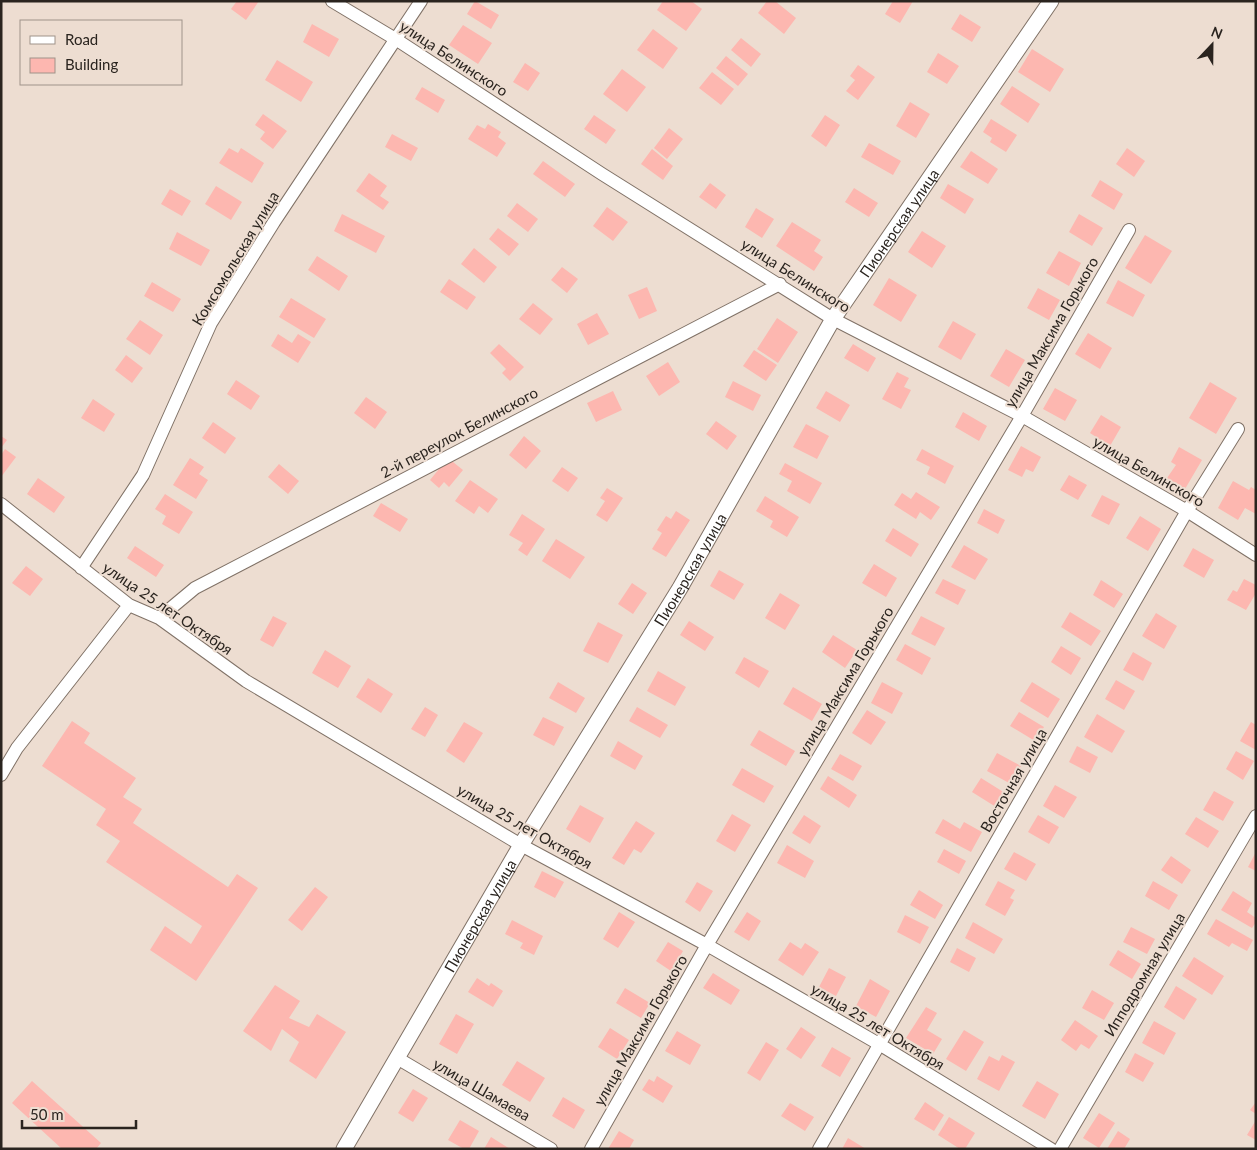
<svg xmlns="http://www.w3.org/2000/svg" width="1257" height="1150" font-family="Lato,sans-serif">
<rect width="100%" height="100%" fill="#edddd1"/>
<path fill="#fdb7b0" d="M237,1h22l-13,19 -15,-11z
M475,1l24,14 -8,14 -24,-15z
M663,1h28l11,8 -16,22 -29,-21z
M767,1h8l21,17 -12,16 -26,-21z
M893,1h20l-13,22 -15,-9z
M960,14l21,13 -9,15 -21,-13z
M312,24l27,15 -10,18 -26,-15z
M463,25l29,18 -14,21 -29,-19z
M653,29l25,19 -15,21 -26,-19z
M741,38l20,16 -10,13 -20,-17z
M1032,49l32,20 -14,23 -32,-20z
M938,53l21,13 -12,18 -20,-12z
M726,56l22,18 -10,12 -22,-18z
M277,60l36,22 -12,20 -36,-22z
M525,63l15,10 -12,18 -15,-9z
M858,65l17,12 -17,23 -12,-9 9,-11 -5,-4z
M622,69l24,18 -19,25 -24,-18z
M712,72l22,17 -13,16 -22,-17z
M1012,86l28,18 -12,19 -28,-19z
M422,87l23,13 -7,13 -23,-14z
M910,102l20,12 -14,24 -20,-12z
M263,114l24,17 -14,18 -13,-10 5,-7 -10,-7z
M594,115l22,15 -10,14 -22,-15z
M825,115l15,10 -14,22 -15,-11z
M991,119l26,16 -11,17 -16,-10 2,-4 -9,-6z
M488,124l13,8 -3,5 8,6 -9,14 -29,-18 9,-14 8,4z
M669,128l14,11 -16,20 -13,-11z
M392,134l26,14 -7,13 -26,-14z
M869,143l32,18 -8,14 -32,-18z
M229,148l9,5 3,-5 23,15 -12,20 -33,-20z
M1127,148l18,13 -11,16 -18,-13z
M652,149l21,17 -10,14 -22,-16z
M971,151l27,18 -10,15 -28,-17z
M543,161l32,23 -10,13 -32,-23z
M369,173l18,13 -7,10 9,6 -6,8 -27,-19z
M1100,180l23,14 -9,16 -23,-14z
M710,183l16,12 -10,14 -17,-12z
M948,184l26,15 -9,15 -25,-16z
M216,186l26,16 -11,18 -26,-16z
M854,188l24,15 -9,14 -24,-15z
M170,189l21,12 -9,15 -21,-12z
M517,203l21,16 -10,13 -21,-16z
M607,207l21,15 -15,19 -20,-15z
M756,208l18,11 -12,19 -17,-11z
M342,214l43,22 -9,17 -42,-22z
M1079,214l24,14 -11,18 -23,-14z
M792,222l29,18 -7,11 9,6 -9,14 -38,-25z
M498,228l21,16 -10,12 -20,-17z
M922,231l24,15 -14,22 -24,-16z
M177,232l33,18 -9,16 -32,-17z
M1145,235l27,16 -21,33 -26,-16z
M474,248l23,19 -13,16 -23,-19z
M1059,251l22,12 -12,23 -23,-13z
M317,256l31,20 -9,15 -31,-21z
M562,267l16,12 -11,14 -16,-13z
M889,278l28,17 -16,27 -28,-17z
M449,279l27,18 -9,13 -27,-18z
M1118,280l27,15 -12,22 -27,-14z
M152,282l29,17 -8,13 -29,-16z
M647,287l10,24 -18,8 -11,-24z
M1038,288l22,12 -11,20 -22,-12z
M291,298l35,21 -12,19 -35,-21z
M533,303l20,16 -13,16 -21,-16z
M597,313l12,21 -21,11 -11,-21z
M777,318l21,14 -20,31 -21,-14z
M140,320l23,15 -13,20 -24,-16z
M953,321l23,13 -15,26 -23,-13z
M1088,333l24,15 -12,21 -25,-15z
M278,334l14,9 6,-9 13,8 -13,21 -27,-17z
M499,344l25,23 -14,14 -8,-8 4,-4 -16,-16z
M853,344l23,14 -8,14 -24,-14z
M1006,349l19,11 -16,27 -19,-11z
M754,350l23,15 -11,16 -23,-15z
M126,355l17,13 -11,15 -17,-13z
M668,362l12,20 -21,14 -13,-20z
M897,372l12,6 -5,9 7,3 -10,19 -19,-10z
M236,380l24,16 -9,14 -24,-16z
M733,381l28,14 -8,16 -28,-14z
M1210,382l27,16 -21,36 -27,-16z
M1055,388l22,12 -12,21 -22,-12z
M613,391l9,19 -26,12 -9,-19z
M826,391l24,14 -10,17 -24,-14z
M366,397l21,15 -12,17 -21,-16z
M93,399l22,15 -11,18 -23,-14z
M963,412l24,14 -8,15 -24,-14z
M1101,415l20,12 -11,19 -20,-13z
M716,421l21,15 -10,14 -21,-16z
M213,422l23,16 -11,16 -23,-16z
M806,424l23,12 -12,23 -24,-12z
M1,436l6,4 -6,8z
M524,436l17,15 -15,18 -17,-14z
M1021,446l20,11 -8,15 -7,-3 -4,8 -14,-7z
M1179,447l23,13 -17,29 -18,-11 9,-13 -5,-3z
M5,449l11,8 -15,20v-22z
M922,449l32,17 -9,18 -18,-10 3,-7 -14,-7z
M190,458l14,9 -5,7 9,6 -12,19 -23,-14z
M448,458l15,12 -14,17 -5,-5 -5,6 -9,-8z
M785,463l37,20 -12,21 -23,-13 5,-10 -13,-7z
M279,464l20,17 -11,13 -20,-17z
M562,467l16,11 -10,14 -16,-11z
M1069,475l18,10 -9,15 -18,-10z
M38,478l27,19 -11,16 -27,-19z
M470,480l28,19 -10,14 -9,-7 -5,8 -19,-13z
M1233,481l16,9 2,-3 5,3v24l-11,-6 -7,12 -20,-12z
M607,488l16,10 -16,24 -11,-7 9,-14 -5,-3z
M916,492l24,15 -9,13 -11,-8 -4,7 -22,-14 8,-12 9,6z
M165,494l28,18 -14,22 -17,-10 4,-8 -11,-7z
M1102,495l18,9 -11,21 -18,-9z
M765,496l34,21 -12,20 -17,-10 3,-6 -17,-10z
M381,503l27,16 -8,13 -27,-16z
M984,509l21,11 -7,14 -21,-11z
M676,511l14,9 -24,37 -14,-8 10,-16 -5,-3 9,-14 5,3z
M522,514l23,15 -18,27 -9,-6 5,-7 -14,-8z
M1140,516l21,13 -13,22 -22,-13z
M893,528l26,16 -8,13 -26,-16z
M556,539l29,18 -15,22 -28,-18z
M964,545l24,14 -13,21 -24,-13z
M135,546l29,19 -8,12 -29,-19z
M1193,548l21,12 -10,18 -21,-12z
M874,564l23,14 -11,19 -24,-14z
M26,566l17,13 -13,17 -18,-13z
M719,570l25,14 -10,16 -24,-14z
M943,579l23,11 -8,15 -23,-12z
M1244,579l12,6v8l-10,17 -19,-10 6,-10 4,2z
M1101,580l22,14 -9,14 -21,-13z
M632,583l15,10 -14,21 -15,-10z
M780,593l20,12 -15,25 -20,-12z
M1070,612l31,19 -10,15 -30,-19z
M1156,613l21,13 -13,23 -22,-13z
M273,616l14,7 -14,24 -13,-7z
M921,616l24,12 -10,18 -24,-12z
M689,621l25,16 -9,14 -25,-16z
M598,622l25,13 -15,28 -25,-12z
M833,635l24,15 -12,18 -23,-16z
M905,644l26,14 -9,17 -26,-15z
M1061,646l20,12 -10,17 -20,-13z
M325,650l26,16 -13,22 -26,-15z
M1133,652l19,11 -9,18 -20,-11z
M744,657l25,14 -10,17 -24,-15z
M658,671l28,16 -11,19 -28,-15z
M368,678l25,16 -12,19 -25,-16z
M1116,680l19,11 -11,19 -19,-11z
M558,682l27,16 -9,15 -27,-15z
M882,682l21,11 -11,21 -21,-11z
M1032,682l28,17 -12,19 -28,-17z
M793,687l29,17 -10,17 -29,-17z
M425,707l13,8 -13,22 -14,-8z
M637,707l31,18 -8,13 -31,-17z
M867,710l19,12 -15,23 -19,-12z
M1019,712l25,15 -9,14 -25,-15z
M1097,714l28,17 -13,22 -28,-16z
M543,717l21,10 -10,19 -21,-11z
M72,721l18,12 -6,10 52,35 -13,19 19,12 -9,14 95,64 9,-13 21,14 -62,93 -46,-31 15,-24 26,18 11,-18 -96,-64 14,-21 -24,-16 10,-16 -64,-43z
M464,722l19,11 -19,30 -18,-12z
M1251,722l5,3v25l-16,-9z
M759,730l36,21 -9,15 -36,-21z
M618,741l25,15 -8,14 -25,-14z
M1077,746l21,11 -8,16 -21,-11z
M1236,751l18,10 -11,19 -17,-11z
M997,753l24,13 -10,18 -24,-13z
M840,754l22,12 -9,15 -22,-12z
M742,768l32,18 -10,17 -32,-18z
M828,776l29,19 -8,13 -29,-19z
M981,778l24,15 -9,14 -24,-15z
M1055,785l22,12 -13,21 -21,-12z
M1214,791l20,11 -11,19 -20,-11z
M580,805l24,13 -14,25 -24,-14z
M732,814l19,11 -16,27 -19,-11z
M804,815l17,11 -11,18 -18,-11z
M1038,815l21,12 -10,17 -21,-12z
M1196,817l23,14 -11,17 -23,-14z
M943,819l17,10 4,-7 18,10 -11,20 -36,-19z
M636,821l19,12 -14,20 -7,-4 -10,16 -12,-7z
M787,845l27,16 -9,17 -28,-15z
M944,849l22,12 -7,13 -22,-12z
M1014,852l22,12 -10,17 -22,-12z
M1256,852v19l-8,-4z
M1171,856l20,14 -9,14 -21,-14z
M542,871l22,11 -9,16 -21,-11z
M998,881l17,9 -5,8 4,2 -9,16 -20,-11z
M1153,881l25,14 -9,15 -24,-14z
M697,882l16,9 -13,21 -15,-10z
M315,887l13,10 -26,34 -14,-11z
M919,890l24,15 -8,14 -25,-14z
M1233,891l19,12 -5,9 9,6v4l-4,6 -31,-18z
M619,912l16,10 -17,26 -15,-9z
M747,912l14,9 -12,20 -15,-9z
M905,915l24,12 -9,17 -23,-12z
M1216,919l37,21 -6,11 -15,-8 -3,4 -22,-13z
M512,920l31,16 -9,19 -14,-7 3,-5 -18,-9z
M973,922l30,17 -9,15 -29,-16z
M1131,927l24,12 -8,15 -24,-12z
M668,942l15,9 -12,20 -15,-10z
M790,942l11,7 4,-6 14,9 -16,24 -25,-16z
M957,948l19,10 -7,14 -19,-10z
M1118,950l23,14 -9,15 -23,-14z
M1194,957l30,19 -12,19 -30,-19z
M829,968l17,9 -10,19 -17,-9z
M713,973l27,17 -9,15 -28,-17z
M477,978l12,8 2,-3 12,8 -10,16 -25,-15z
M870,979l20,12 -14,26 -20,-11z
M275,985l25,16 -11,17 20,9 8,-13 29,18 -30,47 -27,-18 10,-19 -17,-13 -11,22 -28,-20z
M1176,986l21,13 -13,21 -20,-13z
M625,988l25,15 -9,15 -25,-15z
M1092,990l22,13 -10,17 -22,-12z
M926,1007l11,6 -10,17 15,9 -9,15 -27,-16z
M456,1014l18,10 -17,30 -18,-10z
M1075,1020l23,16 -9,13 -8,-5 -5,7 -15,-11z
M1154,1021l22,12 -12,22 -22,-12z
M801,1027l15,10 -15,22 -15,-10z
M610,1028l19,12 -12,19 -19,-12z
M964,1030l20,12 -18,29 -20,-12z
M677,1031l24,14 -11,20 -25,-14z
M766,1042l13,8 -19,31 -13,-8z
M832,1047l19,11 -11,19 -19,-11z
M1135,1053l19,10 -11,19 -18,-10z
M1002,1055l13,7 -16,29 -22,-12 12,-23 10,5z
M517,1061l28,17 -15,24 -28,-17z
M657,1076l16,10 -10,17 -21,-13 7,-11 5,3z
M32,1081l69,62 -5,6h-34l-50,-46z
M1037,1081l22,13 -14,25 -23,-13z
M413,1089l15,9 -15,24 -15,-9z
M563,1097l22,13 -11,19 -22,-13z
M925,1102l19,13 -10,16 -20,-12z
M1256,1102v12l-6,-4z
M790,1103l24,14 -9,14 -24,-15z
M1099,1113l16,10 -16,25 -16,-10z
M949,1117l26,16 -10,16h-5l-22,-14z
M460,1120l19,11 -10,18h-5l-16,-9z
M1256,1120v20l-9,-5z
M619,1131l15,9 -5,9h-21z
M1118,1131l12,8 -6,10h-17z
M491,1137l19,12h-26z
M848,1138l18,11h-24z"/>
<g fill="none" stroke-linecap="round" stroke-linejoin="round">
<defs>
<path id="minor" d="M332,1l65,39 205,134 231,145 189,97 165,95 69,44
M1,504l128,101 30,13 87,63 275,164 186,100 172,99 172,105
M81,568l62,-93 68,-152 63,-101 147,-221
M159,618l36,-30 585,-304
M1,775l16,-27 112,-143
M397,1058l154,91
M591,1149l116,-204 315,-529 107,-186
M819,1149l368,-638 51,-82
M1060,1149l196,-333"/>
<g id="tertiary">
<path id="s1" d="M344,1149l177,-304 159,-257 153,-269 218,-318"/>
</g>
</defs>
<use href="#minor" stroke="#807267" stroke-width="14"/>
<use href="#tertiary" stroke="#807267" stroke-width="17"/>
<use href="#minor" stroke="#fff" stroke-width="12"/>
<use href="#tertiary" stroke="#fff" stroke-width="15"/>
</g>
<g text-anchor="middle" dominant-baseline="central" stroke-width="4" stroke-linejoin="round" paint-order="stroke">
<g font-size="15" fill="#2a241f" stroke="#edddd1">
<text transform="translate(454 58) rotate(33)">улица Белинского</text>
<text stroke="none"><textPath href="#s1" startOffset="1080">Пионерская улица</textPath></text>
<text transform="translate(235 258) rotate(-59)">Комсомольская улица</text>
<text transform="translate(796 275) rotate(32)">улица Белинского</text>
<text transform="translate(1051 332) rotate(-60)">улица Максима Горького</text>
<text transform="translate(459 432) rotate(-28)">2-й переулок Белинского</text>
<text transform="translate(1149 471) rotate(30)">улица Белинского</text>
<text stroke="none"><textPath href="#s1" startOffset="675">Пионерская улица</textPath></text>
<text transform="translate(168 608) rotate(34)">улица 25 лет Октября</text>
<text transform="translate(845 681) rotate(-59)">улица Максима Горького</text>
<text transform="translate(1013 780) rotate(-60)">Восточная улица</text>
<text transform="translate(525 826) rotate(30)">улица 25 лет Октября</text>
<text stroke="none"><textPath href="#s1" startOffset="270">Пионерская улица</textPath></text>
<text transform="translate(1144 974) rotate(-59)">Ипподромная улица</text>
<text transform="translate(878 1026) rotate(31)">улица 25 лет Октября</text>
<text transform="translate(640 1030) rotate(-60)">улица Максима Горького</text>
<text transform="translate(482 1089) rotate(30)">улица Шамаева</text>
</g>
</g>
<rect width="1257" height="1150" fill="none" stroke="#2a241f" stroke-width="5"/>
<rect x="20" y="20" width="162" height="65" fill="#edddd1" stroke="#9f938a"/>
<rect x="30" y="36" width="25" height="8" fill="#ffffff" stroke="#9f938a"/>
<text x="65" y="45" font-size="15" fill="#2a241f">Road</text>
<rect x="30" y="58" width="25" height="15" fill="#fdb7b0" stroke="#9f938a"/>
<text x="65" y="70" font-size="15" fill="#2a241f">Building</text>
<g transform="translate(1212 45) rotate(22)" stroke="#edddd1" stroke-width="4" paint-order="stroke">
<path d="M0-4L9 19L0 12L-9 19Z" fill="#2a241f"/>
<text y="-8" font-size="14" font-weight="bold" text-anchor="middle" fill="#2a241f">N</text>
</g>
<path d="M22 1120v8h114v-8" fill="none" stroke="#2a241f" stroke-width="2.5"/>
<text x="30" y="1120" font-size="15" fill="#2a241f" stroke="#edddd1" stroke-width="4" paint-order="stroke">50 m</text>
</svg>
